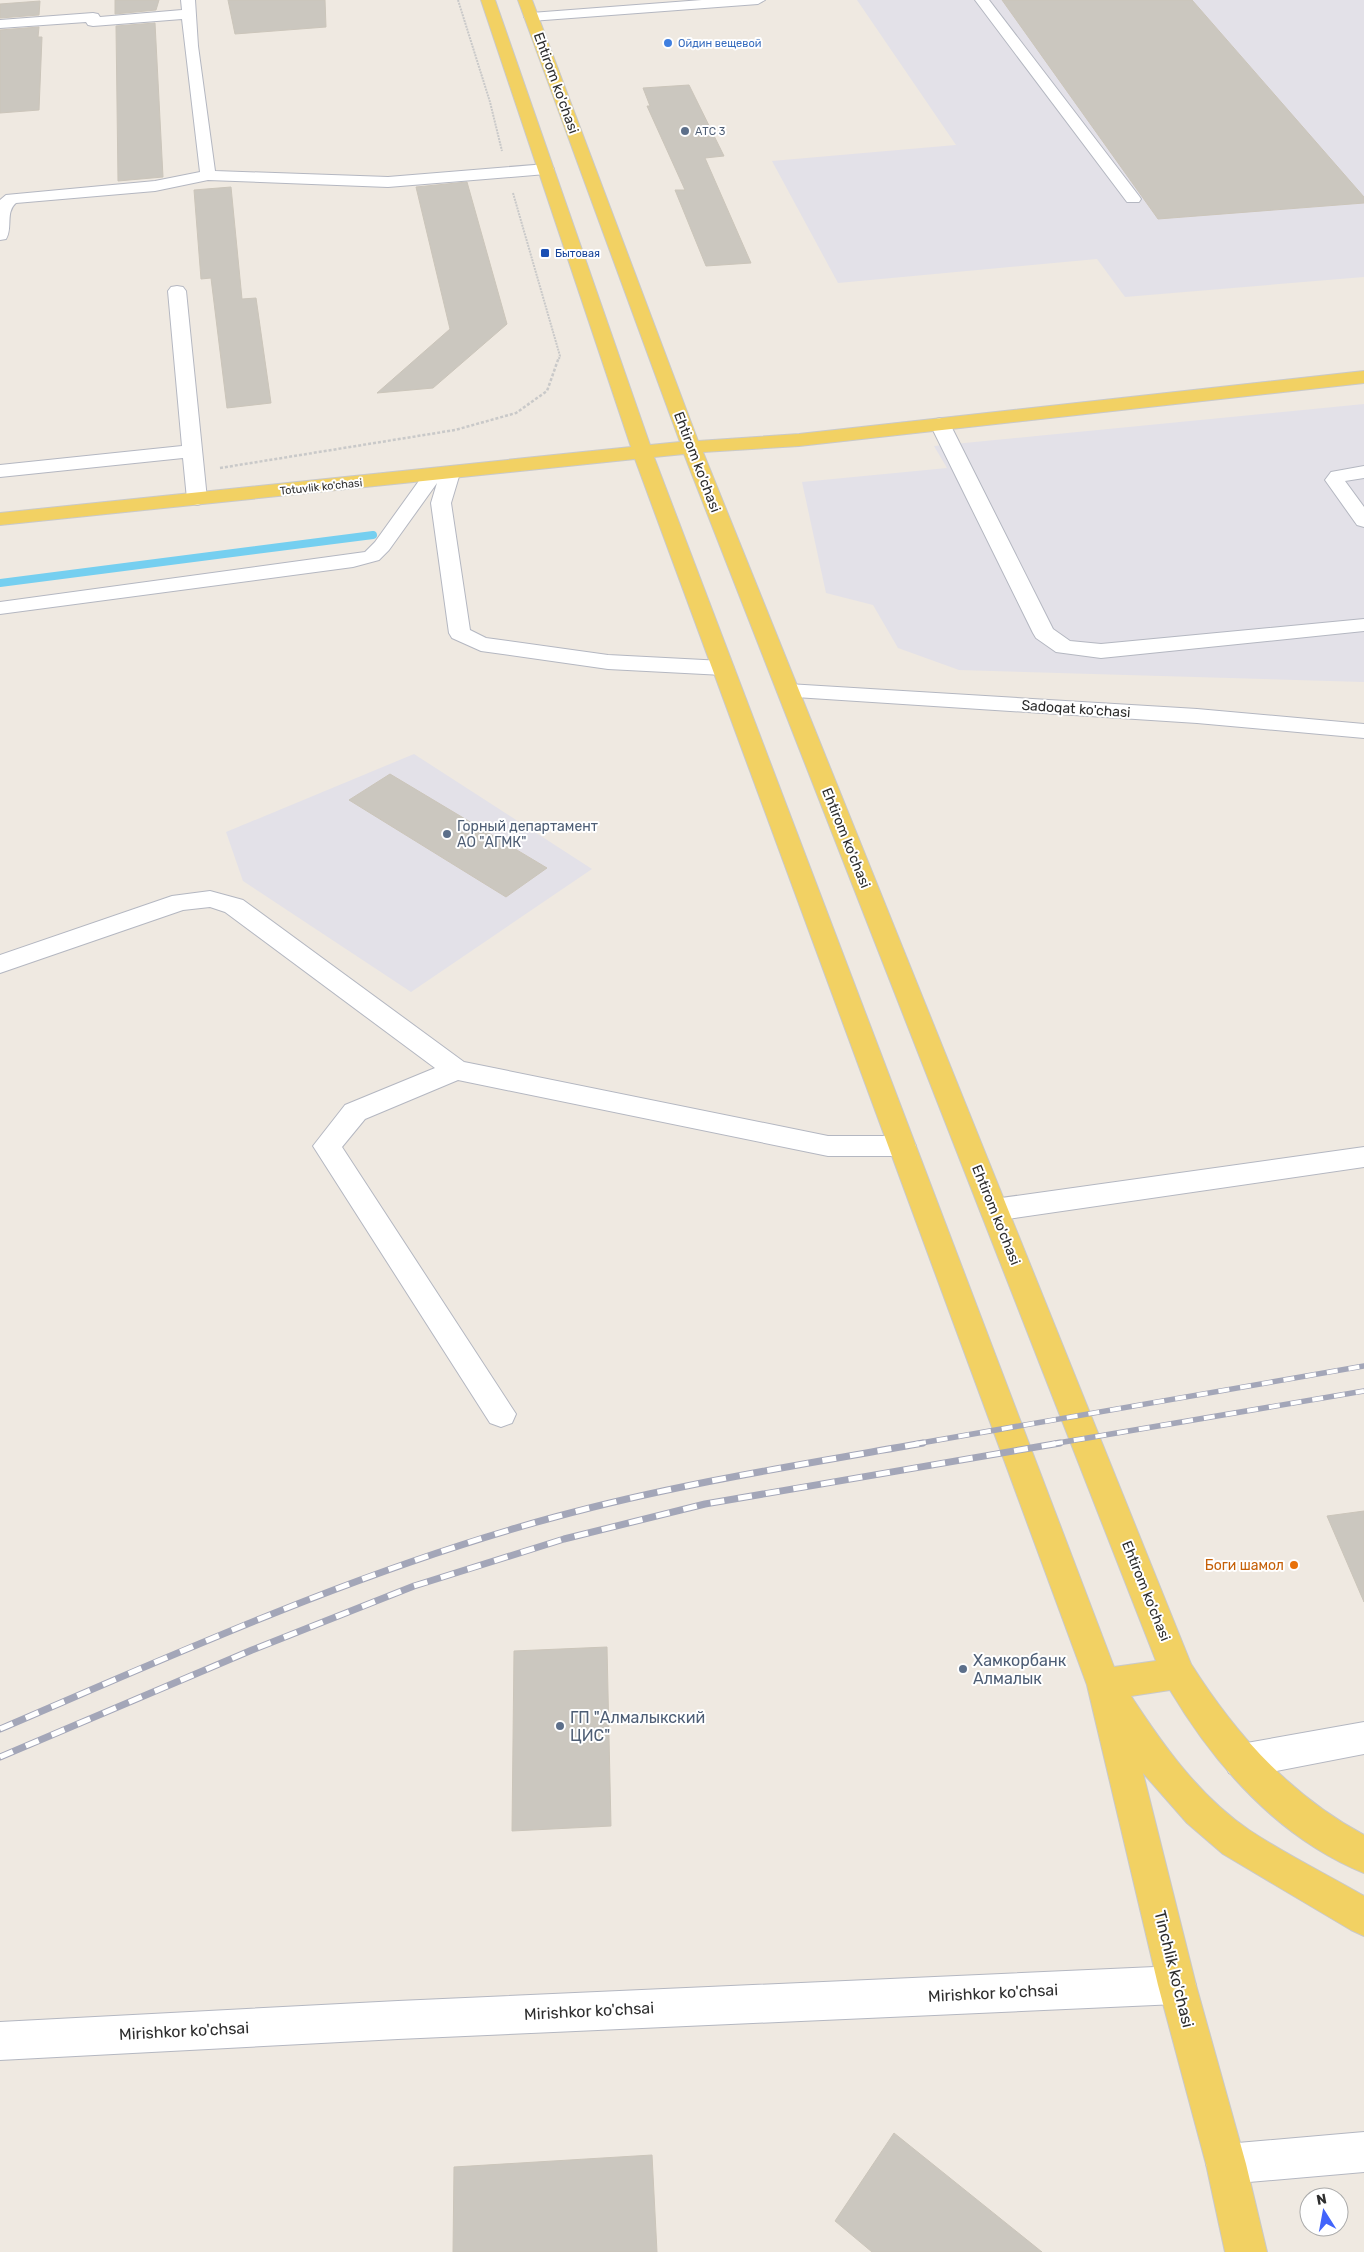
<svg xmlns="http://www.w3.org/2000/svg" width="1364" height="2252" font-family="Rubik,sans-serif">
<rect width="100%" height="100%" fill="#efe9e1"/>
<path fill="#e3e1e8" d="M857,0h507v277l-239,20 -28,-38 -259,24 -66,-122 184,-16z
M1364,404v278l-405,-12 -61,-22 -25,-43 -47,-12 -24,-111 145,-14 -13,-22z
M414,754l178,115 -181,123 -168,-111 -17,-49z"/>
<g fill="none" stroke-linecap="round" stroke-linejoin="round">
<path stroke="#75cff0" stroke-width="8" d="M0,583l373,-48"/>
</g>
<path fill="#cbc7bf" stroke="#cbc5ba" d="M115,0h44l-3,10 -41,4z
M228,0h97l1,27 -91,7z
M1002,0h190l172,197v6l-206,16z
M40,1l-1,14 -39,3v-14z
M155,23l8,154 -45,4 -2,-155z
M39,27l-1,10h4l-3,73 -39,3v-83z
M689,85l35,71 -19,2 46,105 -45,3 -31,-76h10l-38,-84h3l-7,-18z
M467,182l40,142 -74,64 -56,5 73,-64 -34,-142z
M231,187l11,112 14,-1 15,105 -44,5 -16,-130 -10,1 -7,-89z
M390,774l157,94 -41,29 -157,-97z
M1364,1511v91l-37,-86z
M607,1647l4,179 -99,5 2,-180z
M894,2133l148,119h-170l-37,-31z
M652,2155l5,97h-204l1,-85z"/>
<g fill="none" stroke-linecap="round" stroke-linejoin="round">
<defs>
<path id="minor" d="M181,0h14l3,46 17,125 173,6 158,-13 6,2 2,3 -2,3 -6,2 -158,13 -180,-7 -53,11 -139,12c-11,9 -3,25 -10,36l-6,1v-40l6,-5 149,-14 45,-9 -18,-153 -89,7 -5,-1 -2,-3 -86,6v-8l93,-7 5,1 2,3 82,-7z
M702,0h63l-7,4 -227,17 -7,-4 7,-4z
M975,0h14l150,196 2,3 -2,3h-12z
M177,286l6,1 3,4 21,208 -3,4 -7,2 -7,-2 -3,-4 -4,-41 -183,19v-12l182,-19 -14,-155 3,-4z
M940,418l7,2 3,4 103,205 17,12 31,3 263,-25v12l-263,27 -45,-6 -20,-14 -3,-5 -103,-209 3,-4z
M1364,466v12l-19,3 19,26v20l-7,-2 -32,-45 6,-8z
M450,467l7,2 3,4 -9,30 19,127 16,8 122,17 115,6 8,2 3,5 -3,5 -8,2 -115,-6 -127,-18 -29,-13 -3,-5 -18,-130 6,-20 -48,67 -10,10 -26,7 -353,47v-12l365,-50 10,-10 51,-71 7,-2 8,3 2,-3z
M788,684l409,25 167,15v14l-167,-15 -417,-27 -3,-5 3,-5z
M210,891l33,9 221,162 364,74h74l10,3 4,7 -4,7 -10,3h-74l-370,-76 -93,39 -23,28 174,267 -4,9 -11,4 -11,-4 -177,-277 32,-41 90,-37 -210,-156 -15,-5 -27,3 -183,63v-18l172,-59z
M1364,1147v20l-370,54 -10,-3 -4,-8 4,-8 10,-3z
M1364,1722v32l-123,24 -12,-5 -6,-12 6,-12 12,-5z
M1177,1966l13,6 6,13 -6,13 -13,6 -779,35 -398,21v-38l398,-21z
M1364,2132v40l-138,12 -14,-6 -6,-14 6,-14 14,-6z"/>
<path id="major" d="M481,0h14l155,445 30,-3 -162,-442h14l166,441 101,-7 565,-63v12l-565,63 -96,6 488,1212c45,71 99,131 173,171v38c-85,-35 -148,-106 -194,-183l-39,6c32,49 68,100 118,134 36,24 77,44 115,66v40l-13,-6 -128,-76 -36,-31 -44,-50 53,212 50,179 21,88h-42l-19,-88 -48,-179 -71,-300 -452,-1226 -635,66v-12l631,-66zM684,454l472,1207 -42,6 -460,-1210z"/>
</defs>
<use href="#minor" stroke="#b4b7c1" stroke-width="2"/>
<use href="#major" stroke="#c9c9c9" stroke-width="2"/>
<path stroke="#c9c9c9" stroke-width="2" stroke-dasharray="2 1" stroke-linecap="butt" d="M458,0l32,102 12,49
M513,193l47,163 -1,3"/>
<path stroke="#c9c9c9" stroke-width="2.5" stroke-dasharray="3 2" stroke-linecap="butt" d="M220,468l235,-38 61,-17 31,-22 12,-34"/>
<use href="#minor" fill="#fff" fill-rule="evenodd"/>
<use href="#major" fill="#f2d163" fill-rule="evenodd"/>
<defs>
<path id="rail-far1" d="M915,1444l449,-78
M1052,1444l312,-53"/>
<path id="rail" d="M0,1729c182,-78 363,-160 555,-212 121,-33 244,-52 368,-74
M0,1757l252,-107 162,-64 150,-47 141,-35 355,-61"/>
</defs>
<use href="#rail-far1" stroke="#a3a6b8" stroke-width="5.5"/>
<use href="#rail" stroke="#a3a6b8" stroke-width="7"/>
<use href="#rail-far1" stroke="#fff" stroke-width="4" stroke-dasharray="11" stroke-linecap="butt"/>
<use href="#rail" stroke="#fff" stroke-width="5" stroke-dasharray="14" stroke-linecap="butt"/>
</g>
<circle fill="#3f7fe0" stroke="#fff" stroke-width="2" cx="668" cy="43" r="5"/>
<g fill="#5c6f8a" stroke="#fff" stroke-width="2">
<circle cx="685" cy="131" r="5"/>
<circle cx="447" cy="834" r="5"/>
<circle cx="963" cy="1669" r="5"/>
<circle cx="560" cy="1726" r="5"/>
</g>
<rect fill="#1a4fb4" stroke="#fff" stroke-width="2" x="540" y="248" width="10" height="10" rx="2.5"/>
<circle fill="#e8710a" stroke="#fff" stroke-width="2" cx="1294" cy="1565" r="5"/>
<g text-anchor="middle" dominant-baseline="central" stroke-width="4" stroke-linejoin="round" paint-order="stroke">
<g font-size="11" fill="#366cbe" stroke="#fff" text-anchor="start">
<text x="678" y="43">Ойдин вещевой</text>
</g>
<g font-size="11" fill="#4e5e75" stroke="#fff" text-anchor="start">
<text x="695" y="131">АТС 3</text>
</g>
<g font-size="11" fill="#164399" stroke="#fff" text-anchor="start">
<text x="555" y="253">Бытовая</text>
</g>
<g font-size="11" fill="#2e2e2e" stroke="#fff">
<text transform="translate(321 487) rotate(-6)">Totuvlik ko'chasi</text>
</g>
<g font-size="14" fill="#2e2e2e" stroke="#fff">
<text transform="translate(556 83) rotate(70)">Ehtirom ko'chasi</text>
<text transform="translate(697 462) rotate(69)">Ehtirom ko'chasi</text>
<text transform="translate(1076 709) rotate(4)">Sadoqat ko'chasi</text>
<text transform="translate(846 838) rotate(68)">Ehtirom ko'chasi</text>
<text transform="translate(996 1215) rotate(68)">Ehtirom ko'chasi</text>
<text transform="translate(1146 1591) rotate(68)">Ehtirom ko'chasi</text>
</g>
<g font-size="14" fill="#4e5e75" stroke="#fff" text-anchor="start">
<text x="457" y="826">Горный департамент<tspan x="457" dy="16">АО "АГМК"</tspan></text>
</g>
<g font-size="14" fill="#c56008" stroke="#fff" text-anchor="end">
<text x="1284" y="1565">Боги шамол</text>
</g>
<g font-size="16" fill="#4e5e75" stroke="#fff" text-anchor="start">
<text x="973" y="1660">Хамкорбанк<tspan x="973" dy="18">Алмалык</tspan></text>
<text x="570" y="1717">ГП "Алмалыкский<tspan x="570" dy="18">ЦИС"</tspan></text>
</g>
<g font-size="16" fill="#2e2e2e" stroke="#fff">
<text transform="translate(1174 1969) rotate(76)">Tinchlik ko'chasi</text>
<text transform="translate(993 1993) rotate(-3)">Mirishkor ko'chsai</text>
<text transform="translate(589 2011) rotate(-3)">Mirishkor ko'chsai</text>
<text transform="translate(184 2031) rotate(-3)">Mirishkor ko'chsai</text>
</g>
</g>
<g transform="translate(1324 2212) rotate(349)"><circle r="24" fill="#ffffff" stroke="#ababab"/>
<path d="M0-4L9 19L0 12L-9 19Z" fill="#4264fb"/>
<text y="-8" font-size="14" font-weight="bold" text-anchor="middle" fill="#2e2e2e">N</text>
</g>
</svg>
